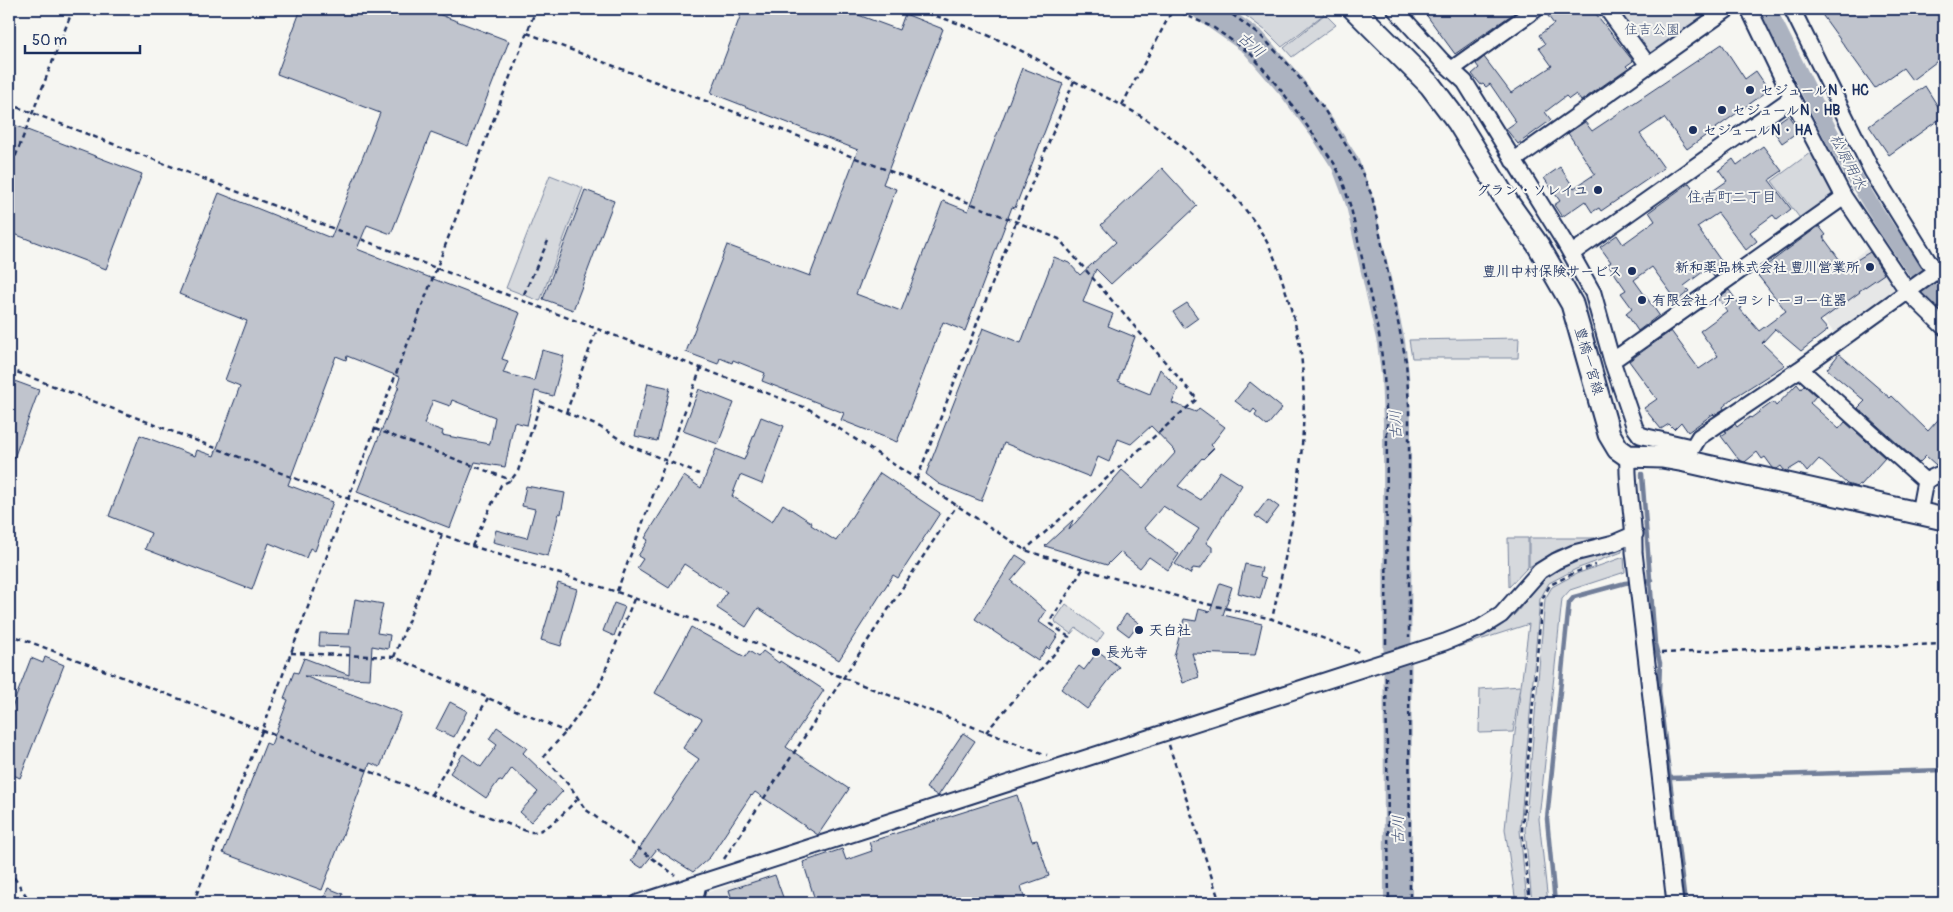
<svg xmlns="http://www.w3.org/2000/svg" width="1953" height="912" font-family="Pangolin,'Klee One',sans-serif">
<rect width="100%" height="100%" fill="#f6f6f2"/>
<filter id="ink" filterUnits="userSpaceOnUse"><feTurbulence type="fractalNoise" baseFrequency=".02" numOctaves="2"/><feDisplacementMap in="SourceGraphic" scale="10" xChannelSelector="R" yChannelSelector="G"/><feConvolveMatrix kernelMatrix="1 2 1 2 8 2 1 2 1" color-interpolation-filters="sRGB"/></filter>
<g filter="url(#ink)">
<path fill="#e6e7e7" d="M1869,247l25,36 -1,7 -59,43 -29,-39z
M756,877l8,26h-64l2,-9z"/>
<path fill="#d6d9dd" stroke="#78849e" d="M1237,9h83l4,5 -42,33 -16,-16z
M1612,9h105l-65,46 -8,-1z
M1325,14l11,11 -44,32 -8,-9z
M1814,150l20,42 -2,7 -30,22 -30,-40z
M550,175l33,13 -43,113 -34,-13z
M1519,338l-1,20h-106l-3,-18z
M1508,538h20v29l-19,20z
M1529,538h66l-38,12 -28,17z
M1622,545v7l-46,17 -27,14 -9,16 -20,231 7,73h-11l-11,-74 10,-96 14,-109 -71,23c20,-9 41,-16 56,-32 12,-12 20,-28 33,-38 22,-17 49,-24 75,-32z
M1624,557l1,15 -55,18 -8,9 -23,220 9,84h-16l-7,-73 20,-231 7,-12 24,-13z
M1066,604l38,29 -7,10 -21,-15 -5,6 -15,-11 -1,-3z
M1520,686l-7,46 -34,1 1,-44z"/>
<g fill="none" stroke-linecap="round" stroke-linejoin="round">
<path stroke="#717e99" stroke-width="4.5" d="M1642,474l13,170 5,19 -1,28 26,212
M1670,778l274,-8
M9,894l6,9
M1555,903l-8,-84 22,-216 5,-6 51,-14 26,-3"/>
<path stroke="#abb2c0" stroke-width="16" d="M1768,9c41,81 79,165 132,239 14,20 27,41 44,57"/>
<path stroke="#abb2c0" stroke-width="28" d="M1206,9l47,33 37,43 35,47 20,31 14,37 32,142 4,32 2,49 1,480"/>
</g>
<path fill="#c0c4cd" stroke="#1b2f5e" fill-rule="evenodd" d="M301,9h124l84,32 -41,105 -37,-14 -40,102 -24,-9 -10,24 163,64 -18,46 6,2 -5,12 31,8 8,-31 22,6 -11,40 -18,-5 -8,34 -13,-3 -9,45 -30,-5 -25,66 -93,-36 42,-106h-2l3,-9 -53,-21 -1,4 -10,-4 -48,129 45,17 -18,49 -5,-3 -4,10 -37,-15 -17,47 -107,-41 6,-16 -42,-17 31,-81 55,21 2,-6 17,6 26,-70 -15,-6 22,-59 -68,-27 40,-101 112,45 49,-125 -103,-39zM433,400l17,6 2,-6 43,17 -5,27 -48,-9 1,-4 -19,-7z
M743,9h56l12,5 2,-5h29l57,21 6,-16 38,15 -60,155 13,5 -40,105 45,17 42,-110 25,10 54,-143 41,16 -48,124 -3,-1 -47,124 -22,-9 -46,120 -56,-22 3,-7 -82,-32 3,-8 -32,-13 -1,3 -12,-5 -2,6 -32,-12 41,-107 83,31 48,-126 -147,-57z
M1422,9h98l-65,45z
M1545,9h47l41,52 -7,5 2,2 -47,33 -5,-7 -7,5 -3,-3 -21,16 6,8 -33,24 -12,-15 10,-7 -26,-38 -4,3 -3,-3 -2,1 -9,-11 7,-6 -3,-4 8,-7 27,36 41,-27 -13,-18 6,-4 -6,-9 15,-11 -9,-12z
M1818,9h118l8,11v36l-32,24 -9,-12 -28,20z
M1722,44l23,35 11,-8 13,19 -82,59 -23,-31 -24,16 24,34 -63,43 -2,-3 -7,4 -7,-11 -23,16 -8,-12 6,-4 -16,-23 16,-11 14,21 21,-14 -27,-41 17,-11 7,9z
M1925,86l19,30 -55,39 -20,-29z
M1788,115l11,16 -17,12 -11,-16z
M9,123l133,51 -36,95 -97,-37z
M1763,146l19,25 -13,9 22,29 -14,11 -4,-5 -23,17 7,9 -11,9 -28,-37 -21,14 29,41 -12,9 -6,-9 -24,18 5,5 -12,10 -25,-34 -18,13 25,35 -21,16 -12,-18 6,-5 -11,-15 5,-3 -18,-26 3,-2 -11,-15 17,-12 6,9 32,-23 -6,-9 40,-29 12,16 26,-18 -8,-11 14,-11 4,6z
M1162,168l35,38 -61,57 -1,-1 -24,22 -15,-15 -13,33 30,12 -5,12 27,11 -17,44 32,13 10,-25 18,20 -6,14 24,9 3,-4 26,19 -14,18 3,3 -11,11 -1,-1 -24,28 23,14 19,-29 22,14 -36,58 6,4v5l-12,17 -7,-1 -3,6 -15,-10 24,-35 -36,-23 -19,22 35,26 -11,16 -19,-13 -9,11 -20,-16 -13,13 -62,-19 28,-26 -4,10 53,-60 21,18 33,-36 -25,-26 -20,18 -13,-5 -9,23 -11,-5 -8,20 -86,-34 -23,58 -42,-17 -13,-10 57,-146 38,15 33,-86 15,6 11,12 36,-33 -15,-17z
M585,190l29,11 -41,109 -30,-11z
M1819,226l7,9 -3,2 22,30 25,-15 14,22 -25,17 1,1 -40,29 8,9 -27,21 -26,-22 -13,14 23,22 -52,33 -10,9 1,2 -10,6 -1,-1 -25,18 -7,-10 -7,7 -5,-5 -8,5 -17,-21 13,-9 -28,-38 42,-30 28,38 19,-13 -18,-25 27,-20 -9,-13 11,-8 13,18 -2,1 19,22 27,-20 -30,-38z
M1187,303l11,15 -14,10 -11,-16z
M1839,354l51,44 2,-2 36,35 16,-18v43l-8,9 -10,-9 -7,7 -61,-55 7,-7 -38,-32z
M9,379l30,11 -29,79h-1z
M1250,382l32,26 -15,18 -12,-10 2,-4 -3,-3 -3,4 -16,-12z
M648,383l22,5 -13,53 -22,-5z
M1797,384l4,5 3,-4 12,11 -6,7 29,26 6,-7 40,36 -24,27 -2,-1 -2,3 -10,-3 -28,-25 -12,13 -7,-9 -13,8 -3,-1 -3,-4 -4,3 -4,-1 -8,-11 -3,2 -5,-7 -12,10 -6,-2 -18,-24 6,-4 -2,-1 10,-7 2,3 13,-10 1,1 22,-16 3,4z
M699,389l35,14 -16,41 -35,-13z
M761,417l23,9 -22,58 -22,-9 -8,21 40,26 11,-18 29,19 -1,2 25,16 44,-68 60,40 -42,65 -5,-3 -54,85 -81,-52 -12,19 -29,-19 10,-16 -43,-28 -15,24 -32,-20 6,-9 -5,-3 10,-16 -3,-2 39,-62 17,12 15,-39 28,11z
M526,486l39,7 -4,21 -2,-1 -11,43 -55,-14 3,-12 31,8 8,-29 -13,-3z
M1268,499l11,8 -13,17 -11,-8z
M1016,555l11,7 -16,19 35,30 -7,11 19,13 -9,14 -2,-2 -9,14 -63,-42z
M1245,564l17,4 -2,8 6,2 -6,21 -22,-6z
M558,583l19,6 -16,57 -20,-6z
M1220,583l12,4 -9,28 39,9 -7,31 -63,-2 7,24 -16,6 -9,-27 10,-37 12,2 3,-12 11,3z
M355,599l28,5 -6,29 13,2 -2,14 -16,-3 -2,33 -66,-3 97,37 -21,54 -10,-4 -48,127 -99,-37 43,-110 5,2 17,-45 -4,-2 10,-26 4,1 6,-15 45,17 1,-28 -31,-1 1,-13 29,1z
M614,603l11,4 -11,29 -11,-5z
M1126,614l13,9 -10,13 -12,-9z
M691,627l54,30 4,-6 9,6 5,-6 16,12 1,-2 44,29 -38,57 63,42 -31,46 -63,-43 -3,4 -1,-1 -41,62 -17,15 -36,-23 -15,19 -11,-7 68,-102 -16,-11 19,-29 -47,-26z
M1098,651l21,16 -32,42 -26,-20 18,-23 5,4z
M45,657l19,8 -44,113 -11,-5v-58l22,-57 12,5z
M450,702l17,9 -13,26 -18,-8z
M497,727l30,21 -4,5 40,38 -12,13 -2,-1 -18,19 -11,-10 18,-20 -26,-24 -10,14 -3,-2 -13,18 -36,-25 13,-19 18,13 16,-22 -8,-6z
M963,733l12,8 -37,55 -12,-8z
M1017,795l15,46 5,-1 12,36 -28,10 5,17h-210l-13,-41 39,-13 4,11 26,-9 -3,-9z
M775,875l9,25 -9,3h-42l-4,-13z
M328,888l15,6 -3,9h-18z"/>
<g fill="none" stroke-linecap="round" stroke-linejoin="round">
<defs>
<path id="minor" d="M1395,9l47,52 23,21 100,161 28,50 19,68 23,67 5,7 7,2 44,10
M1607,9l41,56
M1749,9l43,89 52,99 64,95 36,35
M1792,9l80,162 56,90 16,16
M1452,69l84,-60
M1513,161l215,-152
M1571,254l221,-156
M1612,361l232,-164
M1800,369l125,112
M1628,456c-2,32 7,64 6,96l41,351
M1687,457l12,-20 101,-68 132,-95 12,-6
M1919,513l6,-32 19,-9
M638,903l807,-261 35,-14 21,-13 39,-44 16,-10 18,-8 40,-10 21,-9
M694,903l4,-19"/>
<path id="secondary" d="M1354,9l76,76 28,37 50,81 30,42 34,59 37,130 9,15 10,7 34,1 23,4 259,58"/>
</defs>
<use href="#minor" stroke="#1b2f5e" stroke-width="19"/>
<use href="#secondary" stroke="#1b2f5e" stroke-width="25"/>
<path stroke="#1b2f5e" stroke-width="2.5" stroke-dasharray="5 4" stroke-linecap="butt" d="M910,9c43,10 88,29 127,50 13,7 25,16 39,23 30,16 62,29 89,51 37,28 81,69 103,111 9,17 14,36 20,54 5,18 11,37 13,56 10,89 -10,179 -29,265
M1225,9l36,27 28,29 33,41 38,62 12,28 34,165 3,44v232
M527,33l368,140 164,66 138,160 -172,151
M9,104l427,164 373,141 216,141 58,19 107,31 82,19 90,34
M1122,105l51,-96 41,19 37,26 33,40 50,69 8,16 9,29 29,132 4,36 3,48 -1,222
M9,173l64,-164
M524,294l24,-53
M9,369l463,177 145,46 108,39 119,47 203,77
M566,413l31,-84
M375,429l136,51
M917,479l99,-257 58,-141
M472,546l29,-61 10,-5 7,-9 23,-69 59,25 31,19 68,28
M617,591l84,-223
M634,599l-35,87 -33,46 -22,24 28,33 13,20 90,66
M9,634l520,198c19,2 35,-21 48,-32
M291,653l103,4 172,75
M1661,653l283,-9
M394,657l48,-122
M1409,668l1,235
M1386,677l3,226
M986,732l83,-95 -18,-13v-4l32,-51
M1169,745l51,158
M431,795l57,-97
M724,859l233,-354
M9,870l22,33
M193,903l69,-172 86,-232 188,-490
M1530,903l-8,-73 20,-231 8,-14 26,-13 19,-7"/>
<use href="#minor" stroke="#f6f6f2" stroke-width="15"/>
<use href="#secondary" stroke="#f6f6f2" stroke-width="21"/>
</g>
</g>
<g fill="#1b2f5e" stroke="#f6f6f2" stroke-width="2">
<circle cx="1750" cy="90" r="5"/>
<circle cx="1722" cy="110" r="5"/>
<circle cx="1693" cy="130" r="5"/>
<circle cx="1598" cy="190" r="5"/>
<circle cx="1870" cy="267" r="5"/>
<circle cx="1632" cy="271" r="5"/>
<circle cx="1642" cy="300" r="5"/>
<circle cx="1139" cy="630" r="5"/>
<circle cx="1096" cy="652" r="5"/>
</g>
<g text-anchor="middle" dominant-baseline="central" stroke-width="4" stroke-linejoin="round" paint-order="stroke">
<g font-size="14" fill="#405177" stroke="#f6f6f2">
<text x="1652" y="29">住吉公園</text>
</g>
<g font-size="14" font-weight="bold" fill="#1b2f5e" stroke="#f6f6f2" text-anchor="start">
<text x="1760" y="90">セジュールN・HC</text>
<text x="1732" y="110">セジュールN・HB</text>
<text x="1703" y="130">セジュールN・HA</text>
<text x="1588" y="190" text-anchor="end">グラン・ソレイユ</text>
<text x="1860" y="267" text-anchor="end">新和薬品株式会社 豊川営業所</text>
<text x="1622" y="271" text-anchor="end">豊川中村保険サービス</text>
<text x="1652" y="300">有限会社イナヨシトーヨー住器</text>
<text x="1149" y="630">天白社</text>
<text x="1106" y="652">長光寺</text>
</g>
<g font-size="14" fill="#1b2f5e" stroke="#f6f6f2">
<text transform="translate(1589 361) rotate(74)">豊橋一宮線</text>
</g>
<g font-size="15" font-style="italic" fill="#46567b" stroke="#f6f6f2">
<text transform="translate(1251 45) rotate(42)">古川</text>
<text transform="translate(1848 162) rotate(62)">松原用水</text>
<text transform="translate(1396 425) rotate(-92)">古川</text>
<text transform="translate(1398 830) rotate(-90)">古川</text>
</g>
<g font-size="15" fill="#1b2f5e" stroke="#f6f6f2">
<text x="1732" y="197">住吉町二丁目</text>
</g>
</g>
<rect width="1953" height="912" fill="none" stroke="#f6f6f2" stroke-width="30"/>
<rect x="15" y="15" width="1923" height="882" fill="none" stroke="#1b2f5e" stroke-width="2" filter="url(#ink)"/>
<path d="M25 45v8h115v-8" fill="none" stroke="#1b2f5e" stroke-width="2.5"/>
<text x="32" y="45" font-size="15" fill="#1b2f5e" stroke="#f6f6f2" stroke-width="4" paint-order="stroke">50 m</text>
</svg>
